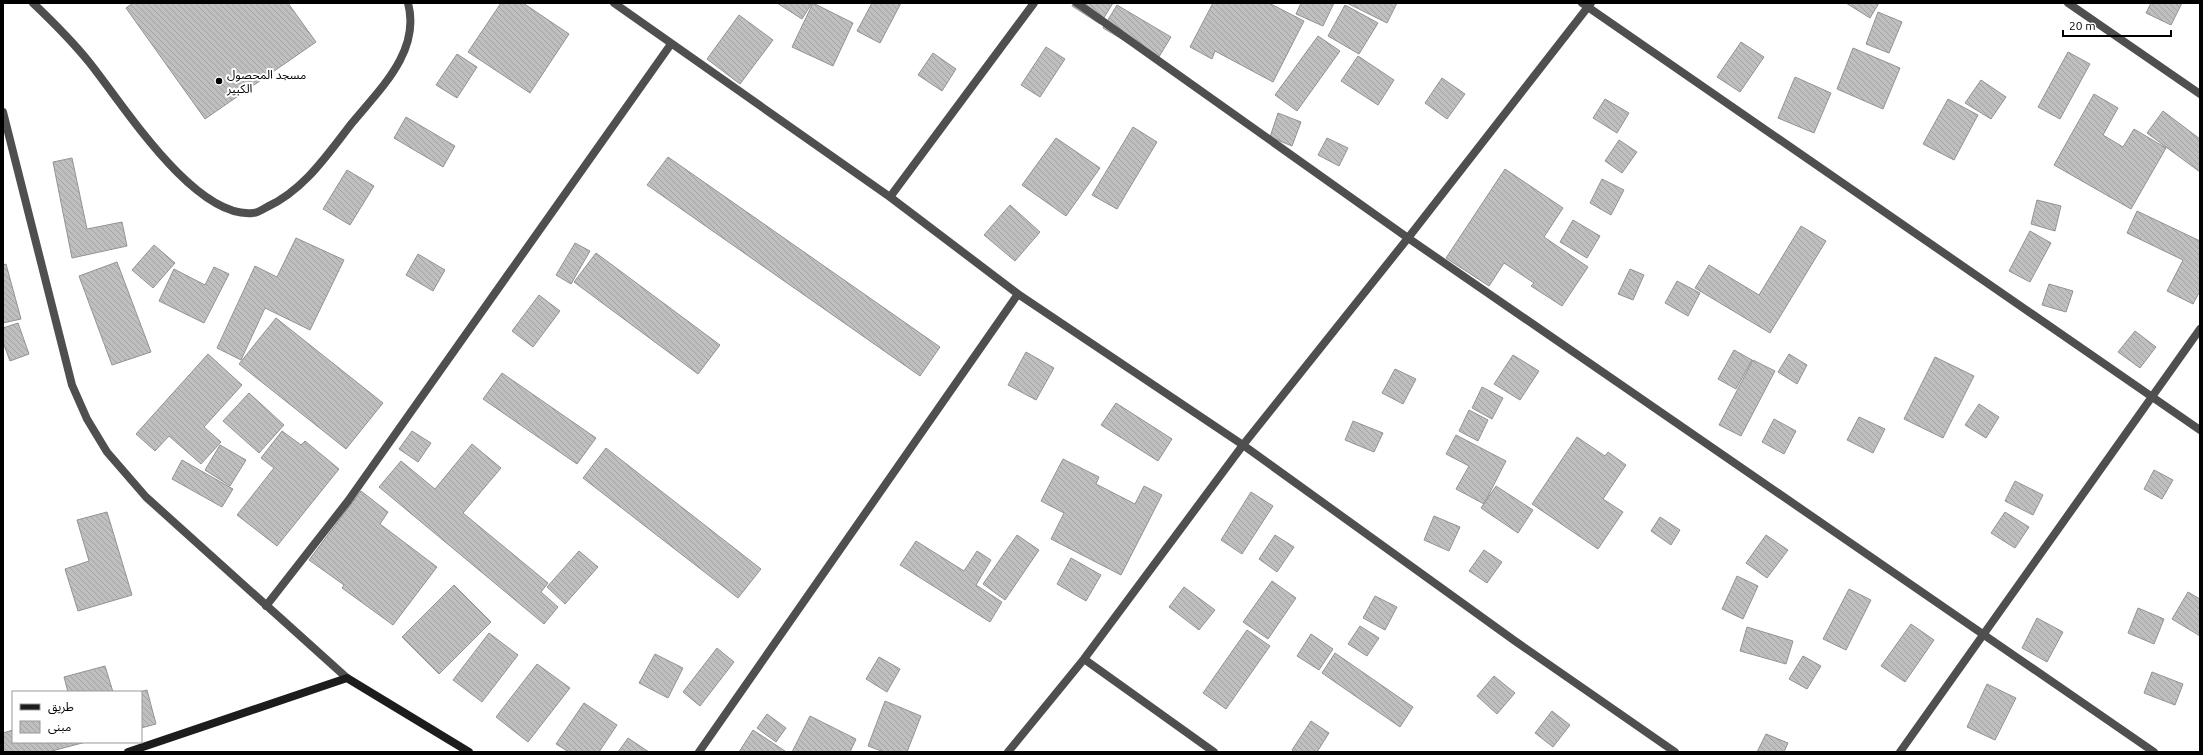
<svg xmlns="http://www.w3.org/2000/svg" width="2203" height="755" font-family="Ubuntu,'Noto Sans Arabic',sans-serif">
<defs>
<pattern id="building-back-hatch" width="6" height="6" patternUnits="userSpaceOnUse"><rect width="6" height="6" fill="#bfbfbf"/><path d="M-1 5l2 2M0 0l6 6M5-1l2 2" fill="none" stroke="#a2a2a2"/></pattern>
</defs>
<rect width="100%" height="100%" fill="#fff"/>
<path fill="url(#building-back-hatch)" stroke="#939393" d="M133,3h155l28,39 -111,77 -79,-111z
M501,3h22l46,31 -39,59 -62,-41z
M777,3h35l-10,16z
M813,3l40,20 -20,43 -41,-19z
M872,3h29l-21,40 -23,-12z
M1073,3h40l-13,21 -28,-18z
M1213,3h56l35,18 -31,61 -58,-31 -3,8 -22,-12z
M1301,3h33l-11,23 -27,-12z
M1347,3h50l-10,20z
M1846,3h33l-9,15z
M2151,3h31l-11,22 -25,-12z
M1117,5l54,32 -14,23 -54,-32z
M1345,5l33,18 -19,31 -31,-18z
M1878,12l24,10 -13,31 -23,-9z
M739,15l34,25 -33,44 -33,-25z
M1318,36l22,15 -43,60 -22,-16z
M1741,42l23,15 -24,35 -23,-15z
M1046,47l19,12 -25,38 -19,-12z
M1853,48l47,20 -17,41 -46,-20z
M2068,52l22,12 -30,55 -22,-12z
M933,53l23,16 -14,22 -24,-16z
M457,54l20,13 -20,31 -21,-13z
M1358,56l36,24 -16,25 -37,-24z
M1795,77l36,16 -17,40 -36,-15z
M1442,78l23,16 -18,25 -22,-16z
M1981,80l25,17 -15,22 -26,-16z
M2094,94l24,14 -15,27 20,12 11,-18 32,19 -35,61 -77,-44z
M1605,99l24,14 -12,20 -24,-15z
M1948,99l30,16 -24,45 -31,-16z
M2163,111l37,28v33l-53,-39z
M1278,113l23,9 -9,24 -22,-9z
M406,117l49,29 -12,21 -49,-29z
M1133,127l24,15 -40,67 -25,-14z
M1056,138l44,30 -34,48 -44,-31z
M1327,138l21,10 -9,18 -21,-11z
M1619,140l18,12 -15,21 -17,-12z
M668,157l272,190 -20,29 -273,-191z
M72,158l15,71 35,-7 5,24 -55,12 -19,-96z
M1505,169l58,39 -19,29 44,30 -26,39 -31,-20 3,-3 -30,-20 -15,23 -43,-28z
M347,170l27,16 -24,39 -27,-16z
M1602,179l22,11 -13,25 -21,-12z
M2037,200l24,6 -6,25 -24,-7z
M1010,205l30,27 -25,29 -31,-26z
M2137,211l63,30v50l-7,13 -26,-13 16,-31 -56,-27z
M1573,220l27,16 -13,22 -27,-16z
M1801,226l25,15 -56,92 -75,-45 14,-23 50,30z
M2030,231l21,12 -21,39 -21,-11z
M296,238l48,22 -34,70 -45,-22 -24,52 -24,-12 38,-82 22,11z
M575,243l15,8 -19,33 -15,-9z
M154,245l21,18 -22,25 -21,-18z
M596,253l124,92 -22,29 -124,-92z
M418,254l27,16 -12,21 -27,-16z
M117,262l34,90 -39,13 -33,-89z
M6,264l15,55 -18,4v-58z
M214,267l15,7 -25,49 -45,-22 15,-32 31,16z
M1630,269l14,6 -11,25 -15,-6z
M1677,281l23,12 -12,23 -23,-13z
M2049,284l24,7 -7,21 -24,-7z
M539,295l21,16 -27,36 -21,-16z
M276,318l107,85 -37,46 -107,-85z
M18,323l11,31 -19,7 -7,-19v-14z
M2135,331l21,16 -16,21 -22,-16z
M1734,350l18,10 -16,29 -18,-10z
M1026,352l28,16 -18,32 -28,-15z
M208,354l34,31 -38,42 17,15 -20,22 -32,-28 -14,15 -19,-17z
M1789,354l18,11 -10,19 -19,-12z
M1513,355l26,16 -19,29 -26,-16z
M1935,357l39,19 -31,62 -39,-19z
M1753,360l22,11 -34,65 -22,-11z
M1395,369l21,10 -13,25 -21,-11z
M502,373l94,65 -19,26 -94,-65z
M1482,387l21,11 -11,21 -20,-11z
M249,393l35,32 -25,28 -36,-32z
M1116,403l56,36 -14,22 -57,-36z
M1979,404l20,13 -13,21 -21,-13z
M1469,410l19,10 -10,21 -19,-10z
M1859,417l26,12 -12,24 -26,-13z
M1774,419l22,12 -12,23 -22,-12z
M1353,421l30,12 -9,19 -29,-12z
M282,431l19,14 4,-4 34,28 -62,77 -40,-31 37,-47 -13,-10z
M412,431l19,12 -13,19 -19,-13z
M1456,435l50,26 -22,43 -28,-15 13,-23 -23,-12z
M1577,437l28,19 3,-4 18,13 -23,34 20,13 -25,37 -66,-45z
M472,444l29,24 -38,45 85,70 -7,9 17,15 -14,17 -165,-137 22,-26 34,28z
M220,445l26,15 -16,26 -25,-16z
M606,448l155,121 -23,29 -155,-120z
M1063,459l36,18 -3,7 39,20 9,-18 18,9 -41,80 -70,-36 13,-26 -23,-12z
M182,460l51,29 -11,18 -50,-28z
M2154,470l19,10 -11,19 -18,-10z
M2015,481l28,14 -10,20 -28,-14z
M1496,486l37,24 -15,23 -37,-25z
M361,491l27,21 -8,12 57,43 -44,58 -51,-37 2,-3 -35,-25z
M1251,492l22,14 -31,48 -21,-14z
M107,512l25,83 -54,16 -13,-42 24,-8 -12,-41z
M2005,512l24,15 -14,21 -24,-15z
M1434,516l26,11 -11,24 -25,-11z
M1660,517l20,13 -9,15 -20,-14z
M1017,535l22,15 -34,50 -22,-16z
M1275,535l19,12 -17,25 -18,-13z
M1766,535l22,15 -21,28 -21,-15z
M916,541l48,30 13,-20 14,9 -15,25 26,17 -12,20 -90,-57z
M1484,550l18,12 -15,21 -18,-12z
M579,551l19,16 -33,37 -18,-17z
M1071,558l30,17 -15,26 -29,-17z
M1737,576l21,10 -15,33 -21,-10z
M1272,581l24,17 -28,41 -25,-17z
M454,585l37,37 -52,52 -37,-37z
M1184,587l31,23 -16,20 -30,-23z
M1849,589l22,11 -25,50 -23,-11z
M2188,592l12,7v37l-28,-17z
M1375,596l22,11 -12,23 -22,-12z
M2138,608l26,11 -10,25 -26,-11z
M2037,618l26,14 -16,30 -25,-14z
M1911,624l23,16 -29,42 -24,-16z
M1360,626l19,12 -12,18 -19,-12z
M1747,627l46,14 -7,23 -46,-13z
M1247,630l23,16 -44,63 -23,-16z
M489,633l29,22 -36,47 -29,-22z
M1311,634l22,15 -14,21 -22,-14z
M717,648l17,14 -34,44 -17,-14z
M1335,653l78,54 -13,20 -78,-54z
M655,654l28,14 -15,30 -29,-15z
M1803,656l18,10 -14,23 -18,-10z
M879,657l21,12 -13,23 -21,-13z
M537,664l33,24 -42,54 -32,-25z
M105,666l8,26h-45l-4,-15z
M2152,672l31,12 -8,21 -31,-12z
M1494,676l21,17 -18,21 -20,-18z
M1987,684l29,14 -21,42 -28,-13z
M147,690l9,34 -15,4v-36h-2z
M885,701l36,15 -14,36h-23l-16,-6z
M584,703l33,22 -18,27h-30l-13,-8z
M1552,711l18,14 -17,22 -18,-14z
M767,714l19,14 -10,14 -19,-14z
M810,716l46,23 -6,13h-58z
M1311,721l18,12 -12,19h-22l-3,-2z
M13,730v12h73l-38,10h-45v-19z
M753,730l32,21 -1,1h-45z
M1766,734l22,9 -4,9h-27z
M628,738l21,14h-31z"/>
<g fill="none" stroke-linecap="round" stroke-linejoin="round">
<path stroke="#4f4f4f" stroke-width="8" d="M33,3c20,19 39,38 56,59 33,41 105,157 164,151 5,0 10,-4 14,-6 37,-17 60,-52 85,-84 28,-34 69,-72 56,-120
M614,3l276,194 128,97 225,151 272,196 160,111
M1077,3l331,235 746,514
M1582,3l618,427
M2068,3l132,91
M3,112l69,273 15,34 20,33 39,45 201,181
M890,197l144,-194
M266,606l82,-105 323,-457
M1084,659l130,93
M699,752l319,-458
M1008,752l76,-93 159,-214 165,-207 183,-235
M1900,752l300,-423"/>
<path stroke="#1c1c1c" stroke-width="8" d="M128,752l219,-74 122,74"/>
</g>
<circle fill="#000" stroke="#fff" stroke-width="1.5" cx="219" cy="81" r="4"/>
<g text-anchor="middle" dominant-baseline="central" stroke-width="4" stroke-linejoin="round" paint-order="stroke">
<g font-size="12" fill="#000" stroke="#fff" text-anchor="start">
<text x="227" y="74">مسجد المحصول<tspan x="227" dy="14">الكبير</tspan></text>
</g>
</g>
<rect width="2203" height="755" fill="none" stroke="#000000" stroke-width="8"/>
<rect x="12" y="691" width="130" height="52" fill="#ffffff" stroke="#999999"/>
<rect x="20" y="704" width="20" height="6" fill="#1c1c1c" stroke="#999999"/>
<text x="48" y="711" font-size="12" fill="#000000">طريق</text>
<rect x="20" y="721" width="20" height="12" fill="url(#building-back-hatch)" stroke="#999999"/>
<text x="48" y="731" font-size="12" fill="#000000">مبنى</text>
<path d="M2063 30v6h108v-6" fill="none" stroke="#000000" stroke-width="2"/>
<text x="2069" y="30" font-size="12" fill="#000000" stroke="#ffffff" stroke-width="3" paint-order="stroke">20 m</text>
</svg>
